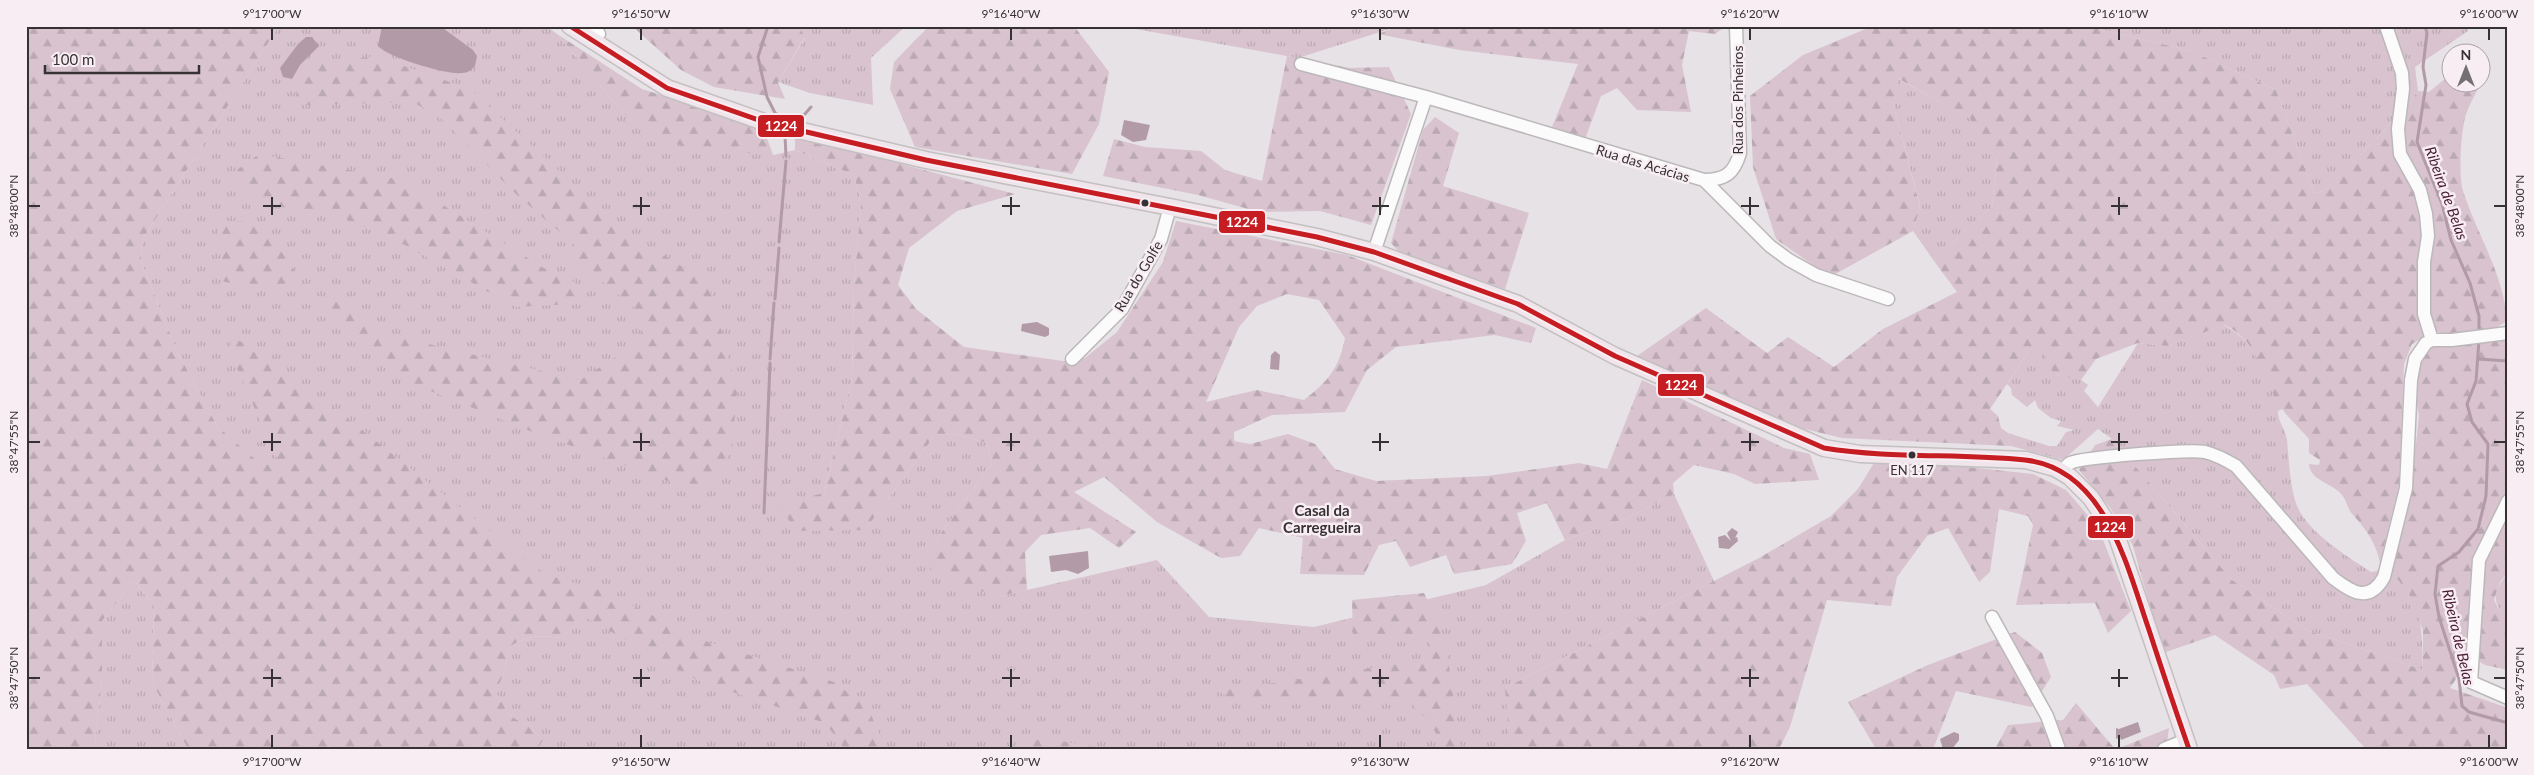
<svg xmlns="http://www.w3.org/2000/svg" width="2534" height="775" font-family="Lato,sans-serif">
<defs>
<pattern id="grass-tufts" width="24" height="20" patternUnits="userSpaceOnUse" patternTransform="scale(1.25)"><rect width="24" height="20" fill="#d8c3ce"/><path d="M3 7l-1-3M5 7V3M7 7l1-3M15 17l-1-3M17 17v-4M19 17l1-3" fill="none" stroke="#baa8b2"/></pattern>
<pattern id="forest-firs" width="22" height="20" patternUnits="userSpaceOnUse" patternTransform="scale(1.25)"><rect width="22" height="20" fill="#d8c3ce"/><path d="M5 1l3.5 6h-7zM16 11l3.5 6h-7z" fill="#baa8b2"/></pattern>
</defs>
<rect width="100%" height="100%" fill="#e7e2e5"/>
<path fill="url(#grass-tufts)" d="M279,26h267l11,8 74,88 142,33 22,-5 59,25 7,27 -7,83 -2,93 -28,115 41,37 70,-95 17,-2 35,10 5,21 -65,88 70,45 160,-37 52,57 105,10 172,-42 79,-45 64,-23 45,-23 40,87 -209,107 36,61h-1003l5,-9 -14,-13 -20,-12 -13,-23 10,-24 2,-20c20,-13 31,-13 54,-10l21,-22 -234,-118 -93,-38 -16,-13 -23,-21 -40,-75 -36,-90 1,-21z
M799,26h107l-35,32 2,47 -63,-12 -32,-11 27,-44z
M1119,26h280l-101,32z
M2087,26h381v5l-53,36 3,24 -13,19 -81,81 -10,2 -38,-103 -85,-39z
M1898,79l74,40 25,41 -5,46 -58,55 -21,-30 7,-25 -26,-99z
M2223,325c33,14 45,54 59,84l-4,2c0,12 7,16 9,29 2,20 3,55 13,72 14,24 48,45 71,60l6,-1 3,-5 11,-2c5,12 12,19 18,30 15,26 13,48 14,76l-116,-40 -75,-50 -120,-141 -14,-10 -35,31 -52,-14 -3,-13 41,13h8l9,-14 8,-2 -17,-4 4,-5 -10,-3 -13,-10 -3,-8 -8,7 -15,-12 -1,-7 -4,-4 22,-33h13l15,24 24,5 7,5 -4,6 14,16 40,-64 29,3z
M2508,573v44c-19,-13 -13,-29 0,-44z
M134,580l20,27 -2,75 36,67h-88l-5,-6 7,-62v-60z"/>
<path fill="url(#forest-firs)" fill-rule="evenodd" d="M26,26h253l-137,214 -1,21 36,90 40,75 39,34 26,10 -51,-115v-17l25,9 289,227 57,17 106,51 126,40 34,26 18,41h-41l-20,-26 -128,-43 -114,-64 -21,22c-23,-3 -34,-3 -54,10l-2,20 -10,24 13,23 20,12 14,13 -5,9h-208l-1,-3 -3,3h-138l-36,-67 2,-75 -20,-27 -32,41v60l-7,62 5,6h-74z
M632,26h167l6,11 -27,45 7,17 -71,-12 -33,-17z
M929,26h145l35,46 -10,52 -27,50 -157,-27 -25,-58 4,-27z
M1399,26h327l-11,8 -26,-3 -7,34 9,47 -54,-2 -20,-22 -16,8 -16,43 -33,-12 26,-63 -119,-14 -81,-16z
M1873,26h214l104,25 85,39 38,103 10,-2 81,-81 13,-19 11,1 22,-18 1,8 29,1c-5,10 -11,20 -15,31 -5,16 -8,61 -3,77 14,43 41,84 44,130l-18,11 -43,2 -11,-3 -23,13 -8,20 -5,121 -19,78c-3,-19 -15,-35 -26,-47 -6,-5 -7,-15 -12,-21 -9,-12 -32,-14 -33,-31l10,1 1,-5 -11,-7v-14c-8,-10 -19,-19 -26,-29 -21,-29 -23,-70 -59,-85l-57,21 -29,-3 -42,16 -15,21c-27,-5 -29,-3 -39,-29h-13l-39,58 8,7 3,12 7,5 3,13 -169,-8 -58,-14 -147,-68 69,-48 61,45 21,-16 46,30 49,-38 74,-37 -23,-31 58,-55 5,-46 -26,-41 -72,-40 -5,28 26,100 -7,24 -83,46 -54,-38 -23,-72 -3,-71 53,-41z
M557,34l85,55 121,38 10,28 -87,-7 -55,-26z
M375,56l95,33 156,143 83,51 28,108 -5,57 -21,41 -26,-2 -155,-56 -139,-56 -61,-68 3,-7 49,33 198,47 58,-37 7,-26 -52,-43 -23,-14 4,-23 -13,-4 -45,-39 -73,-74 -30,-18 -106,3 -11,-6 1,-16 13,-17z
M1287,56l63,12 39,-1 22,47 -40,111 -51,-14 -61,1 -61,-17 -95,-19 11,-37 31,8 56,4 24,19 37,11z
M1435,117l24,16 -16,53 86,27 -24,76 -105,-36 -9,-10 32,-113z
M795,136l220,58 -58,17 -48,37 -11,37 18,24 48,38 99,14 22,-3 32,-26 46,-70 13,-41 171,34 189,73 -5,15 -36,-8 -99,12 -29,23 -22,42 -73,3 -38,17v9l16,3 38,-10 27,10 20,25 41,12 111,-5 92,-13 28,6 35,-89 142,68 26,6 9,26 -64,4 -21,-10 -40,-9 -21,18 1,11 -45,23 -64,23 -18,-37 -30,10 9,28 -14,23 -58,10 -8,-19 -36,12 -14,-26 -17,4 -15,30 -64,-1 3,-36 -44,-10 -19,28 -19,2 -64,-36 -53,-45 -30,15 62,40 -17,16 -29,-20 -49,7 -16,17 2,38 -30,7 -67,-27 -3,-18 65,-88 -5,-21 -35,-10 -17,2 -70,95 -69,1 -18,-27 46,-11 28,-115 2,-93 7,-83 -7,-27 -59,-25zM1287,294l32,6 26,38c-6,31 -17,43 -41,62l-47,-10 -51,12 33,-75 18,-21z
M259,154l144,26 144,90 20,5 12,13 -5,16 -59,3 -108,-61 -66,-29 -83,-14 -15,-13 -6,-20z
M221,221h20l22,8 30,37 1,16 -35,7 -38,-8v-25l-4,-26z
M2508,338v157l-31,60 -7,35 3,17 -5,33 -8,14 -4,25 -6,9 58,20v41h-142l-59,-65 -27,5 -6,-14 -59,-40 -52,18 -30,-107 -22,-37 -32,-39 16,-25 17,-6 120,141 75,50 116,40v-39l-14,-37 -13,-17 -5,-13 20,-83 5,-38 3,-27 -4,-24 5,-35 15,-12z
M1874,463h57l102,11 33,16 32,37 33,84 -23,22 -13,-30 -79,2 17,-80 -5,-9 -29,-7 -9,63 -11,10 -31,-54 -21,8 -30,41 -6,29 -64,-6 -37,127 -11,22h-269l-5,-61 254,-130 72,-42 27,-27z
M2508,508v64l-8,10 -6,18 4,8 10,9v53l-23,-5 -8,-5 6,-97z
M1424,593l16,33 6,20 15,103h-21c1,-17 -20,-37 -31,-48l-182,-4 -11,-8 24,-1 190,-29 3,-8 -7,-15 -73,-1 -1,-35z
M2015,632l27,21 9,24 -19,30 -76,-16 -23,58h-57l-28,-47 80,-37z
M2076,703l39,46h-120l13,-24 55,-5z
M2169,728l-2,15 -15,6h-35z
M1043,738l66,11h-99z"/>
<path fill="#b29ba7" d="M382,26h58l33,24 4,6 -2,10c-4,4 -7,7 -13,7 -16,2 -74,-16 -84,-27z
M306,37h6l7,9 -19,19 -8,14 -9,-2 -3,-9 18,-24z
M1124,120l26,5 -4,15 -13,2 -12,-7z
M1037,322l12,6v7l-4,2 -24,-6 1,-7z
M1275,351l5,4 -1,15 -9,-1 1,-14z
M1732,528l6,4 -3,6 2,-1 1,4 -9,8 -10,-1 -1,-11 7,-2 6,6 -4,-8z
M1088,551l1,17 -11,6 -12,-4 -15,2 -2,-16z
M2138,722l3,10 -20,8 -1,-3 -4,2v-11l3,1z
M1954,732l5,2v6l-7,9h-9l-3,-10z"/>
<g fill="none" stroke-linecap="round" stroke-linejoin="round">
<path stroke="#b29ba7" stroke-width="3" d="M768,26l-10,31 9,40 8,16 14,7 15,-5 7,-8
M2425,26l2,7 -4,34 3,18 -9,57 25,62 9,36 19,43 9,33v17
M785,136l1,20
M779,242l7,-81
M775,299l4,-51
M2479,340l-3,41 -9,23 5,18 16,22 -2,52 -8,33 -19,23 -21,14 -3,28 4,23 20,62 3,27 7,6 39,11
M770,359l4,-56
M2478,359l30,2
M764,513l6,-150"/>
<defs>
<path id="minor" d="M594,26l5,8
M2386,26l16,47 1,16 -5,40 2,25 20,36 6,24 2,22 -4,26v52l8,26
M1301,64l125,33
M1704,180c22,0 30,-7 36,-27l-4,-127
M1374,252l52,-155 278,83 66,66 19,14 27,15 72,24
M1072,359l50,-50 39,-70 9,-32
M2062,472c2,-3 5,-7 8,-9 13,-6 120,-14 135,-11 12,3 21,8 31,14l97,112c18,14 36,26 51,-1l22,-89 5,-108 4,-21 11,-16 6,-3h20l56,-7
M2508,501l-29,59 -8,122 37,16
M1992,617l55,99 12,33
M2164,749l22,-9"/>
<path id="major" d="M570,26l97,62 97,34 162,38 244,47 147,30 57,15 144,52 97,52 209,92 36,6 166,6 29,8 15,9 21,21 26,39 72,212"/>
</defs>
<use href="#minor" stroke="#bcb8ba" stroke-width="15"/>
<use href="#major" stroke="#c3c0c1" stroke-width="19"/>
<use href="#minor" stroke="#fbfbfb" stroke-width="12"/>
<use href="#major" stroke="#efe5ea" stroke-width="16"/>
<defs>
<path id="bus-1" d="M570,26l97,62 97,34 162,38 391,77 57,15 144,52 97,52 209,92c67,11 134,5 201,12 81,9 102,107 124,170 13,40 26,79 40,119"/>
</defs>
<use href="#bus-1" stroke="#f8edf2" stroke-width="9"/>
<use href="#bus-1" stroke="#c61d23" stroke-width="5"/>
</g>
<path fill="none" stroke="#363234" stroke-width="2" d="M272,28v12M641,28v12M1011,28v12M1380,28v12M1750,28v12M2119,28v12M2489,28v12M272,197v18M641,197v18M1011,197v18M1380,197v18M1750,197v18M2119,197v18M28,206h12M263,206h18M633,206h17M1002,206h18M1372,206h17M1741,206h18M2111,206h17M2494,206h12M272,433v18M641,433v18M1011,433v18M1380,433v18M1750,433v18M2119,433v18M28,442h12M263,442h18M633,442h17M1002,442h18M1372,442h17M1741,442h18M2111,442h17M2494,442h12M272,669v18M641,669v18M1011,669v18M1380,669v18M1750,669v18M2119,669v18M28,678h12M263,678h18M633,678h17M1002,678h18M1372,678h17M1741,678h18M2111,678h17M2494,678h12M272,735v13M641,735v13M1011,735v13M1380,735v13M1750,735v13M2119,735v13M2489,735v13"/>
<g fill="#363234" stroke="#f8edf2" stroke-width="2">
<circle cx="1145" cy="203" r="4.5"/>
<circle cx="1912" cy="455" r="4.5"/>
</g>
<g text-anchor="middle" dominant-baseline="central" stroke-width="5" stroke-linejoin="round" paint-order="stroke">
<g font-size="13" fill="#363234" stroke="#f8edf2">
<text x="1912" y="470">EN 117</text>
</g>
<g font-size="14" fill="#363234" stroke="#f8edf2">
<text transform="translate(1737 100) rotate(-90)">Rua dos Pinheiros</text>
<text transform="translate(1643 163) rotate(17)">Rua das Acácias</text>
<text transform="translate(1138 276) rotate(-59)">Rua do Golfe</text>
</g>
<g font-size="15" font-style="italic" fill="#491c36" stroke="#f8edf2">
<text transform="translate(2447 193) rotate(70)">Ribeira de Belas</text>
<text transform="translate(2459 637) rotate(77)">Ribeira de Belas</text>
</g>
<g font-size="15" font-weight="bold" fill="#363234" stroke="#f8edf2">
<text x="1322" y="510">Casal da<tspan x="1322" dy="17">Carregueira</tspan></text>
</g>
</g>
<g stroke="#f8edf2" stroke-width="2">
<rect x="757" y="114" width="48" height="24" rx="5" fill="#c61d23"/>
<rect x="1218" y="210" width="48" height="24" rx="5" fill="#c61d23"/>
<rect x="1657" y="373" width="48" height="24" rx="5" fill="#c61d23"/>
<rect x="2087" y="515" width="47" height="24" rx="5" fill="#c61d23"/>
</g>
<g font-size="14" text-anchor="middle" font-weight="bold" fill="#fff">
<text x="781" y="131">1224</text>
<text x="1242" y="227">1224</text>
<text x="1681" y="390">1224</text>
<text x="2110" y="532">1224</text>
</g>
<rect width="2534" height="775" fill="none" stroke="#f8edf2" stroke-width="55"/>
<g transform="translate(2466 68)"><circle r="24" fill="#f8edf2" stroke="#aaa2a6"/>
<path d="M0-4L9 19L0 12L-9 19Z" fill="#747072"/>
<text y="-8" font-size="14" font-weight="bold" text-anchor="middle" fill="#363234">N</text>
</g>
<path d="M45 65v8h154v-8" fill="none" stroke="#363234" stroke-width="2.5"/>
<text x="52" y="65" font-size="15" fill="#363234" stroke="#f8edf2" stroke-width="4" paint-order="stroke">100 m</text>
<rect x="28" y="28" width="2478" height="720" fill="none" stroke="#363234" stroke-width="2"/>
<g font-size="12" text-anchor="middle" fill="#363234">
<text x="272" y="18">9°17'00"W</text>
<text x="641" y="18">9°16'50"W</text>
<text x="1011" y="18">9°16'40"W</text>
<text x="1380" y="18">9°16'30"W</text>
<text x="1750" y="18">9°16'20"W</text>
<text x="2119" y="18">9°16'10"W</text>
<text x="2489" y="18">9°16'00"W</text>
<text transform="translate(14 206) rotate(-90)" y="4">38°48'00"N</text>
<text transform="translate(2520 206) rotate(-90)" y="4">38°48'00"N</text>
<text transform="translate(14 442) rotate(-90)" y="4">38°47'55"N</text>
<text transform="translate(2520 442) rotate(-90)" y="4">38°47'55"N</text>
<text transform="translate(14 678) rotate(-90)" y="4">38°47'50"N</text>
<text transform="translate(2520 678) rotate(-90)" y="4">38°47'50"N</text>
<text x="272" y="766">9°17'00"W</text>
<text x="641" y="766">9°16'50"W</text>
<text x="1011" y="766">9°16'40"W</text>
<text x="1380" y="766">9°16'30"W</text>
<text x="1750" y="766">9°16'20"W</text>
<text x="2119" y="766">9°16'10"W</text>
<text x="2489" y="766">9°16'00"W</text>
</g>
</svg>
